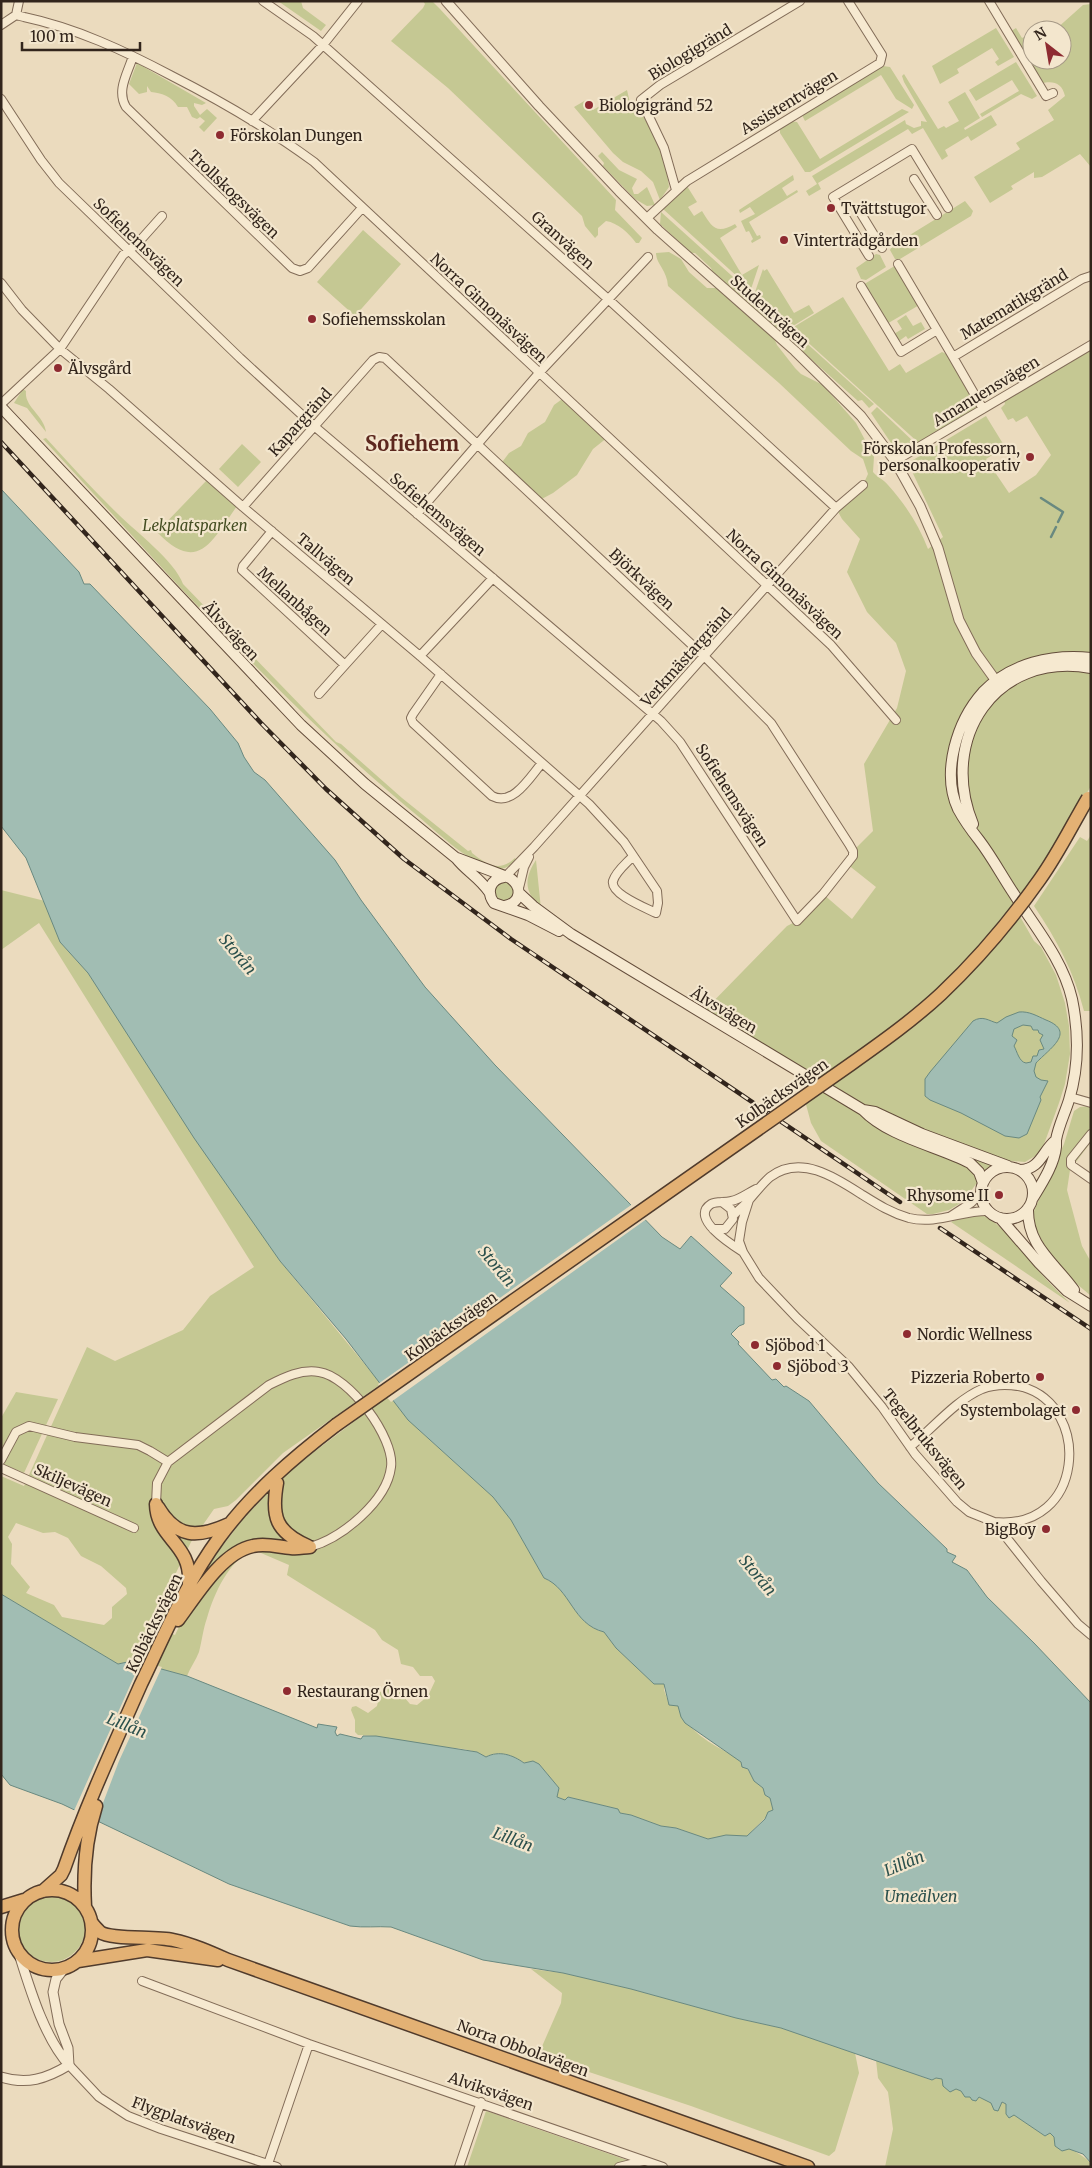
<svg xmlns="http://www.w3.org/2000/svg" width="1092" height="2168" font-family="Merriweather,serif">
<rect width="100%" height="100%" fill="#ebdbbe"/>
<path fill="#c5c893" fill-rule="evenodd" d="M278,1h23l2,7 23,17 -5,6z
M423,1h9l8,8 176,191 -1,10 27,28 -3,5h-3c-7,-10 -18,-20 -30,-22l-8,7v7l-3,3 -10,-12 -3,-10 -134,-128 -57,-47 32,-33 2,-4z
M1091,4v163l-11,-13 -38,23 -8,1v-6l-23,14 2,3 -23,14 -16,-26 46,-28 -4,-6 38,-23 -6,-10 17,-14c-3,-14 -13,-16 -26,-12l-31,-51 8,-5 6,10 9,-4 1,26h30v-30h-7l28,-25z
M996,28l18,29 -16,9 -3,-4 4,-3 -7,-11 -35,21 2,4 -19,11 -8,-18z
M1016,62l21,34 -5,3 -11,-5 -39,23 -2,-3 39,-23 -7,-11 -36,21 -7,-11z
M137,63l69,40 -4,2 -8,-2v3l6,9 7,-6 10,9 -13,14 -5,-5 6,-6 -5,-4 -3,2 -5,-2 -5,-10h-9c-6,-11 -17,-14 -27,-15l-4,-6v6l-8,2 -10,-10z
M883,66l7,1 24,38 -2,4 -16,-10 -15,-24 -76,46 -3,-6z
M904,74l34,55 6,-3 2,2 13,-7 -11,-19 17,-10 15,26 -16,10 1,2 26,-15 6,10 -26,16 -3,-5 -23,14 3,6 -6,4 -19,-32 -11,6 -4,-5 -90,54 3,6 -12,7 -3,-5 11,-7 -5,-8 93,-56 1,4 8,4 7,-2v-5l6,1 -23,-40 -2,-6z
M627,90l3,13 7,3 27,46 5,35 -9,13 -7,-18 -12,-11 -18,-9 -10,-9 -39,-46 12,-7 7,10z
M902,109l7,3 -99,60h-5l-25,-39v-5l10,-7 7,1 23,37z
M602,152l17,18 18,9 -5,9 2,6h4l9,-7 8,18 -8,1 -12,-7 -32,-33 1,-3 -6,-7z
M793,175l1,5 -12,8 5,8 10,-6 1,2 -49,30 8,14 3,-1 1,3 -9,5 -1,-2 2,-2 -4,-8 -3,1 -5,-11 14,-7 -5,-7 -10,6 -1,-3z
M687,186l10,16 -9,5 6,9 8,-5c10,16 14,24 33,13l2,3 -17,11 22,37 17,-10 -8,24 -88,-80z
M965,201l8,10 -2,5 -71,43h-5l-5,-9 2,-4z
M661,212l213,192 -5,4 -7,-8 -4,1 -146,-130 -1,-3 -16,-15h-4l-31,-29z
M363,230l38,34 -46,52 -38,-34z
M669,252l12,7 8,13 18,16h17l46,41 7,16 18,23 6,6 22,11 33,38 18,34 -1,15c5,6 10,7 15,13 17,19 31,40 40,64l15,-12 -35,-74 78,-47 19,31 -19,12 23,34 27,-18 15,-20 -24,-39 -11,6 -3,-4 -5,2 -7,-12 4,-4 -2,-7 88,-52v441l-53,89 -24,31 20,35 7,6 15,28 9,28 4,23 1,28 -5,30 -6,19 -16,44 -8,9 -10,6 -13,-1 -36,23 -12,17 -15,9 -16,4h-6l-106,-73 -10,-18 -7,-26 5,-20 -108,-63 86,-88 10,-5 26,-27 29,25 24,-32 -29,-23 6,-13 20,-20 -9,-67 33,-56 9,-37 -10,-28 -29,-31 -20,-40 13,-33 -18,-20 -6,-11 27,-23 5,-11 -5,-15 -12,-8 -72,-68 -111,-97c-1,-16 -12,-22 -12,-33z
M876,254l4,1 6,12 -20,13 -5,-1 -5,-11z
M898,264l23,40 -36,21 -24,-39z
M763,269l1,2 3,-2 27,44 15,-8 5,8 -21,13 -38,-34z
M843,297l46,74 11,-7 6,9 36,-21 11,5 30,52 -62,36 -129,-117z
M906,315l7,11 8,-4 4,7 -17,10 -2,-3 -7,5 -5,-7 8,-5 -5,-8z
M23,389l3,2c-2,16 18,24 20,41l-19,-24 -13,-5z
M565,397l43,40 -15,12 -16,26 -24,18 -15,8 -36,-34 1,-6 6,-8 12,-7 7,-13 17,-11 9,-17z
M877,407l38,36 -11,5 -11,-2 -22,-33z
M46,438c24,26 47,52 72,76 18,18 57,47 65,70l153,158 5,2 61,54 66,53 3,-1 1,3c14,11 27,20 43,5l1,2c-5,5 -11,10 -19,9 -26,-4 -58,-35 -78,-52 -138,-113 -255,-248 -376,-378z
M242,444l19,18 -23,25 -19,-18z
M207,480l30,26c-25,35 -39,69 -80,26z
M1091,835v176h-7c-10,-39 -27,-71 -50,-105l46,-69 7,4z
M536,860l5,49c-16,-17 -18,-29 -5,-49z
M505,877l14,16 -20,13 -9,-18z
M1,890l44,11 15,41 28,31 192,288 101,123 -98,69 -47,47 -8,6 -14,3 -23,33 -19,39 1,13 -2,13 -28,57 -11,-3 -14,3 -117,-70v-118l23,10 63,-139 28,14 68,-31 27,-34 44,-29 -215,-344 -38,27zM16,1523l27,10 12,-1 13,6 13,18 20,10 25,22 1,6 -15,13v11l-8,7 -42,-8 -8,-12 -28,-12 4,-6 -19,-23 1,-20 -4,-7z
M1089,1106l2,1v35l-21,28 -3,20 15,56 9,16 -1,33 -18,-15 -21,-24 -15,-26 -3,-17 31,-69 10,-33 6,-4z
M981,1215c23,8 47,45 64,63 8,9 17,17 25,25l-119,-81 12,-6z
M16,1392l42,7 -34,74 -23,-10v-45z
M385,1392l36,40 72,65 18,23 33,58c27,11 29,47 60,54l12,16 38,36 10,-1v7l5,14 9,2c6,19 26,34 43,43 7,4 14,7 20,13 9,8 11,18 22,26l2,7 5,3 3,12 -26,26 -39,3 -32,-11 -15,-2 -30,-11 -11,-2 -2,-4 -50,-12 -3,3 -8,-3 2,-9 -20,-24c-5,-1 -12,0 -16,-2 -13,-6 -24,-13 -37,-5l-9,-5 -14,-3 -48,-5 -39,-8 -18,-1 -3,-3v-12l-4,-10 1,-3 4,-1 12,7 9,-7 3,-14 11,-4 8,3 11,13 7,1 11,-9 7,-15 -3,-5h-12l-7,-9 -12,-3 -3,-14 -16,-10 -7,-10 -88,-55 2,-10 -35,-15c-25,9 -40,44 -47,68 -4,11 -5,23 -8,34 -3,8 -9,16 -12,24l-37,-10 15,-35 10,4 36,-74 32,-42 37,-39 30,-25 62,-47z
M17 1928a34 34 0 1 1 68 0a34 34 0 1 1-68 0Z
M531,1969l32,4 68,16 105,29 45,10 74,25 4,20 -24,78 -6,5 -138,-50 -144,-48 -7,-7 21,-48 1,-10z
M876,2060l55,20 5,-2 6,1 14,10 44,16 2,-3 4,2v10l8,1 31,21 5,-3c12,13 28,18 41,30v4h-206l8,-38 -5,-37 -10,-14z
M486,2111l161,56h-180z"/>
<path fill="#a1bdb3" stroke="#698980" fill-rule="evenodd" d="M1,489l78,83 5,12h6l120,125 28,34 6,14 10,15 11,8 70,80 26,40 64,87 70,78 167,172 18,12 11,-13 41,37 -12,13 24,21v17l-5,2 -8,8 8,8 -1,2 34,36 4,-1 8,8 2,-1 23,15 69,82 69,66v3l9,4 -4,6 15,8 20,27 47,46 57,60v460l-8,-9 -14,-5 -7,2 -7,-5 -1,-9 -4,-4 -5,3 -31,-21 -5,3 -3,-4v-10l-4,-2 -4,9 -4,-1 -3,-7 -12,-6 -3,4 -4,-1 -2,-3h-5l-4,-6 -5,-2 -6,3 -7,-6 -1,-7 -6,-1 -4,2 -151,-52 -45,-10 -105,-29 -68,-16 -80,-13 -92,-33c-14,-1 -27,1 -41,-1l-121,-42 -167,-80 -52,-19 -9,-11v-180l117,70 14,-3 55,15 130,52 1,-4 19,3 -2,5 2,4 3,-2 21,5 2,-3h13l101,16 9,5c13,-7 27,-2 38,6l9,-2 6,3 20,24 -2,9 8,3 3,-3 50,12 2,4 11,2 30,11 15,2 32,11 18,-4 21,1 18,-17 3,-7 5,-2 -3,-12 -5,-3 -2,-7 -9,-7 -6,-12 -6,-2 -1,-5 -56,-39 -4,-6 -3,-11 -9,-1 -5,-21h-10l-38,-36 -12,-16c-32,-8 -33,-43 -60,-54l-33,-58 -18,-23 -85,-77 -62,-81 -66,-78 -86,-123 -106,-165 -28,-31 -34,-84 -25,-32z
M1019,1012c10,-1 18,4 27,8 31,12 3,29 -10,43l-2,8 2,6 5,3 7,1 -8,16 1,3 -14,34 -8,4 -14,-2 -44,-23 -31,-13 -5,-4v-17l5,-7 43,-51c10,-6 16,0 24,2l9,-6zM1023,1025l8,1 2,4h5l1,3 4,2 -3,5 4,9 -5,1 -2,6h-4l-2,6 -5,1c-7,-1 -9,-12 -12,-17l3,-6 -5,-4 2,-7z"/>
<path fill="#ebdbbe" d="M634,1203l14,15 -257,184 -8,-9 -5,-9z
M141,1661l21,6 -43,94 -24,63 -22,-11z"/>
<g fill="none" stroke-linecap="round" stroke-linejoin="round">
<path stroke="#698980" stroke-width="2.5" d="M1041,498l22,14 -5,10
M1051,537l5,-10"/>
<defs>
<path id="minor" d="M263,1l50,35 295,263 228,209
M989,1l57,95 7,-3
M16,15l3,-14
M1,25l15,-10 8,2c52,11 101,34 148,59 49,25 97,53 142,86l517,483 65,75
M133,56c-5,17 -17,34 -7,51l166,161 8,3 8,-3 54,-60
M1,99l40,61 18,23 181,175 74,68 347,295 19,21 117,179 26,-27 30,-38v-5l-4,-7 -78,-121 -66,-66 -320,-299 -6,-1 -6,3 -130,147
M252,121l71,-76 35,-44
M914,179l23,36
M676,190l-12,-42 -23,-48 19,-15 140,-84
M860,212l22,36
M647,218l40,-37 193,-118 2,-8 -34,-54
M869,256l-36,-59 79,-48 36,59
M898,264l55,93
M1,283l21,27 38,39 49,40 134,118 177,149 169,148 35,38 33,49 1,12 -2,10c-10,-5 -46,-19 -43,-32 3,-10 14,-18 20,-25
M861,286l40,66 36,-22
M1,404l59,-55 63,-94 14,-11 25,-28
M983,409l-30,-52 129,-78 9,-3
M895,461l196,-116
M417,514l122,-141 109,-116
M272,531l-29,35 -1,4 103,95 37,-41
M420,656l73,-78
M441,674l-28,40 -2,4 2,5 79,73c21,11 38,-19 50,-33
M319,694l26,-29
M505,877l29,-30 302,-339 27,-23
M519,888l5,-21 5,-10
M1070,1097l21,6
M1091,1134l-20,25v6l20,14
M749,1200l-7,22 -3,19 4,11 16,26 38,40 52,49 33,40 33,47 42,48 12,10 25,10 47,59 37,43 13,11
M733,1216c5,-6 11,-10 16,-16 7,-8 13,-16 21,-23 30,-23 65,0 91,17 16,10 30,19 48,24 28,7 53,-8 80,-7
M951,1216l20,-13 10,-10
M713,1229h12l8,-10 -2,-10 -9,-7
M743,1252c-11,-7 -54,-34 -32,-48 6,-3 14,-1 20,-3 8,-1 17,-8 25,-12
M910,1447c22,-18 46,-47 72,-58 13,-5 27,-5 41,-2 69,20 62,144 -29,135
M1,1460l15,-28 13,-6 46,11 63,8 12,6 18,11 -11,21 -1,21
M168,1462l101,-77c16,-8 32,-16 50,-13 30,4 76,66 72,95 -4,34 -49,71 -81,80
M1,1468l133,60
M142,1981l167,63 354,123
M69,2065l30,32 29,19 33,13 116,38
M268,2164l41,-120
M459,2167l22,-65
M619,2167l24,-6"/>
<path id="tertiary" d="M446,1l93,105 80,85 39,39 137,121 66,65 34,45 25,45 18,42 21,72 17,33 23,32
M19,1954c11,35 25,83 50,111
M64,1969l-8,10 -3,13 6,32 9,24 1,17
M1,2077c26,8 45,2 68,-12"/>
<path id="secondary" d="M1,407l300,318 64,59 91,74c11,14 22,18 34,35
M973,824c-35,-85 22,-173 118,-156
M457,858l53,20c13,9 11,25 -5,28
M504,877c-14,2 -18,15 -10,26l34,12 31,16
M519,893l14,13 38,28 292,176c26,27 74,36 107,53l9,9 4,11
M863,1110l12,2 47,22 86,32
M981 1193a26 26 0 1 1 52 0a26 26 0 1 1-52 0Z
M1020,1170c21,-1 22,-19 36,-30
M1033,1198c9,-15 21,-33 23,-51 0,-1 0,-7 0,-7 2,-13 9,-27 13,-40 10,-33 10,-67 3,-101 -9,-39 -37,-72 -58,-105 -12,-18 -22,-37 -35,-54 -8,-10 -15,-20 -21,-31 -17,-37 -1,-88 25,-117 28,-29 69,-38 108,-34
M1028,1208c-1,38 26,54 46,82
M1000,1218l39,45 28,28 24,15"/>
<path id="trunk" d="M277,1483c-6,34 -1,49 31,63
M156,1504c1,36 36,39 33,80
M158,1507c19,32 40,31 71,17
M178,1620c18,-24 44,-68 75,-74 13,-3 25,1 38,2 7,1 13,-1 19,-1
M12 1930a40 40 0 1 1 80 0a40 40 0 1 1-80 0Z
M43,1891l18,-16 3,-6c22,-63 50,-124 77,-185 24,-50 45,-101 78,-146 33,-45 74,-80 117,-113
M1,1907l23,-7
M85,1907c-2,-35 0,-67 11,-101
M92,1923c2,3 5,6 8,9 11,8 55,4 73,8 19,4 37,12 55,20l580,207
M78,1961l69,-11 71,10"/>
</defs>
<use href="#minor" stroke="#826c58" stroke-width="10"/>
<use href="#tertiary" stroke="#826c58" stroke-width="11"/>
<use href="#secondary" stroke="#644d3b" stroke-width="12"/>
<use href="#trunk" stroke="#503b2c" stroke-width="15"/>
<use href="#minor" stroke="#f6e9d0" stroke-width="8"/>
<use href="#tertiary" stroke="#f6e9d0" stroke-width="9"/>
<use href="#secondary" stroke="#f6e9d0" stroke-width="10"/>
<use href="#trunk" stroke="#e3b174" stroke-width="12"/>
<defs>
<path id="rail" d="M1,442l260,281 65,66 78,70 107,80 389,263
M940,1228l151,101"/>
</defs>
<use href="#rail" stroke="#32251c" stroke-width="4.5"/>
<use href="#rail" stroke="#f3e6cd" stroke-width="2.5" stroke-dasharray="8" stroke-linecap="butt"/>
<defs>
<path id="trunk-bridge" d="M336,1425l515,-361c31,-22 62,-44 90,-70 36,-34 70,-74 99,-115 18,-25 32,-54 48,-81"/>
</defs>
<use href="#trunk-bridge" stroke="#503b2c" stroke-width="15" stroke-linecap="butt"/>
<use href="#trunk-bridge" stroke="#e3b174" stroke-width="12"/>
</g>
<g fill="#8e2b31" stroke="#f3e6cd" stroke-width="2">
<circle cx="589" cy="105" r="5"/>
<circle cx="220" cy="135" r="5"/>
<circle cx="831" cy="208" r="5"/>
<circle cx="784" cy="240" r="5"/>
<circle cx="312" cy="319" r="5"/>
<circle cx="58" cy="368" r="5"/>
<circle cx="1030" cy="457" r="5"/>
<circle cx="999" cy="1195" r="5"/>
<circle cx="907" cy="1334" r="5"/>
<circle cx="755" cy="1345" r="5"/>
<circle cx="777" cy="1366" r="5"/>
<circle cx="1040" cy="1377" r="5"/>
<circle cx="1076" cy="1410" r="5"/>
<circle cx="1046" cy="1529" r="5"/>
<circle cx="287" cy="1691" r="5"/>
</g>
<g text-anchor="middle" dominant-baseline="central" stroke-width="4.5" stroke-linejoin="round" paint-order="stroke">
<g font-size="15" fill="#32251c" stroke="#f3e6cd">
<text transform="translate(690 52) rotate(-31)">Biologigränd</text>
<text transform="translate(789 102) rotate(-31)">Assistentvägen</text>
<text transform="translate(234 194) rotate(44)">Trollskogsvägen</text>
<text transform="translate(563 240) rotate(42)">Granvägen</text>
<text transform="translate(139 242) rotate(44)">Sofiehemsvägen</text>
<text transform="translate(1014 304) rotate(-31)">Matematikgränd</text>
<text transform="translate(489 308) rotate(43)">Norra Gimonäsvägen</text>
<text transform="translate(770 311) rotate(42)">Studentvägen</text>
<text transform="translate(986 391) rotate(-31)">Amanuensvägen</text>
<text transform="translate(300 422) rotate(-48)">Kapargränd</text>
<text transform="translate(438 514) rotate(40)">Sofiehemsvägen</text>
<text transform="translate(326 559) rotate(40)">Tallvägen</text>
<text transform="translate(642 579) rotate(43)">Björkvägen</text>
<text transform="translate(785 584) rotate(43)">Norra Gimonäsvägen</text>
<text transform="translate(295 601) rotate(42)">Mellanbågen</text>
<text transform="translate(231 631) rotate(47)">Älvsvägen</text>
<text transform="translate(686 657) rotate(-48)">Verkmästargränd</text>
<text transform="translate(732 795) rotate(57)">Sofiehemsvägen</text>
<text transform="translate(724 1010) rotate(31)">Älvsvägen</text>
<text transform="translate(782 1093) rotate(-35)">Kolbäcksvägen</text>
<text transform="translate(451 1326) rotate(-35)">Kolbäcksvägen</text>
<text transform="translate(925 1439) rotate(51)">Tegelbruksvägen</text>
<text transform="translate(73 1485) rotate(24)">Skiljevägen</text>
<text transform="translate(154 1623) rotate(-64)">Kolbäcksvägen</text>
<text transform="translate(523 2048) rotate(20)">Norra Obbolavägen</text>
<text transform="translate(491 2091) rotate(19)">Alviksvägen</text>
<text transform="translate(184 2120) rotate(20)">Flygplatsvägen</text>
</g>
<g font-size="15" fill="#32251c" stroke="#f3e6cd" text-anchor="start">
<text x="599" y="105">Biologigränd 52</text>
<text x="230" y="135">Förskolan Dungen</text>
<text x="841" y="208">Tvättstugor</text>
<text x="794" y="240">Vinterträdgården</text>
<text x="322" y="319">Sofiehemsskolan</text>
<text x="68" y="368">Älvsgård</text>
<text x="1020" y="448" text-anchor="end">Förskolan Professorn,<tspan x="1020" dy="17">personalkooperativ</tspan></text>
<text x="989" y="1195" text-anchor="end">Rhysome II</text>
<text x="917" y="1334">Nordic Wellness</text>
<text x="765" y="1345">Sjöbod 1</text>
<text x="787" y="1366">Sjöbod 3</text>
<text x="1030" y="1377" text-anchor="end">Pizzeria Roberto</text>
<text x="1066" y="1410" text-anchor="end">Systembolaget</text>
<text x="1036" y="1529" text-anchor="end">BigBoy</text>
<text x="297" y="1691">Restaurang Örnen</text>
</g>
<g font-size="15" font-style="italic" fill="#454e23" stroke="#f3e6cd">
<text x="195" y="525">Lekplatsparken</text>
</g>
<g font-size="16" font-style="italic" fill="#2c514d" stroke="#f3e6cd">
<text transform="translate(238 954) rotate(50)">Storån</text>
<text transform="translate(497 1266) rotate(50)">Storån</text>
<text transform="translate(758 1575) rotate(50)">Storån</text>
<text transform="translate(127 1725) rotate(22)">Lillån</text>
<text transform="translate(513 1839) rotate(21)">Lillån</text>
<text transform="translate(904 1863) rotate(-22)">Lillån</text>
<text x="921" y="1896">Umeälven</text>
</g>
<g font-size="20" font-weight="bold" fill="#5c271d" stroke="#f3e6cd">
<text x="412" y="443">Sofiehem</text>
</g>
</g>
<rect width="1092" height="2168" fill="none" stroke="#32251c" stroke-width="5"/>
<g transform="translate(1047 45) rotate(329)"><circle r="24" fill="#f3e6cd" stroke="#a69986"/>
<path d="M0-4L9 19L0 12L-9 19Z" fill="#8e2b31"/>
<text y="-8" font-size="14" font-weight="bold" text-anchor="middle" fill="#32251c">N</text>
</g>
<path d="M22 42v8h118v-8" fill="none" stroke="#32251c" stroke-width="2.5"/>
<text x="30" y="42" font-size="15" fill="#32251c" stroke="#f3e6cd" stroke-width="4" paint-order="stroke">100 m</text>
</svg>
